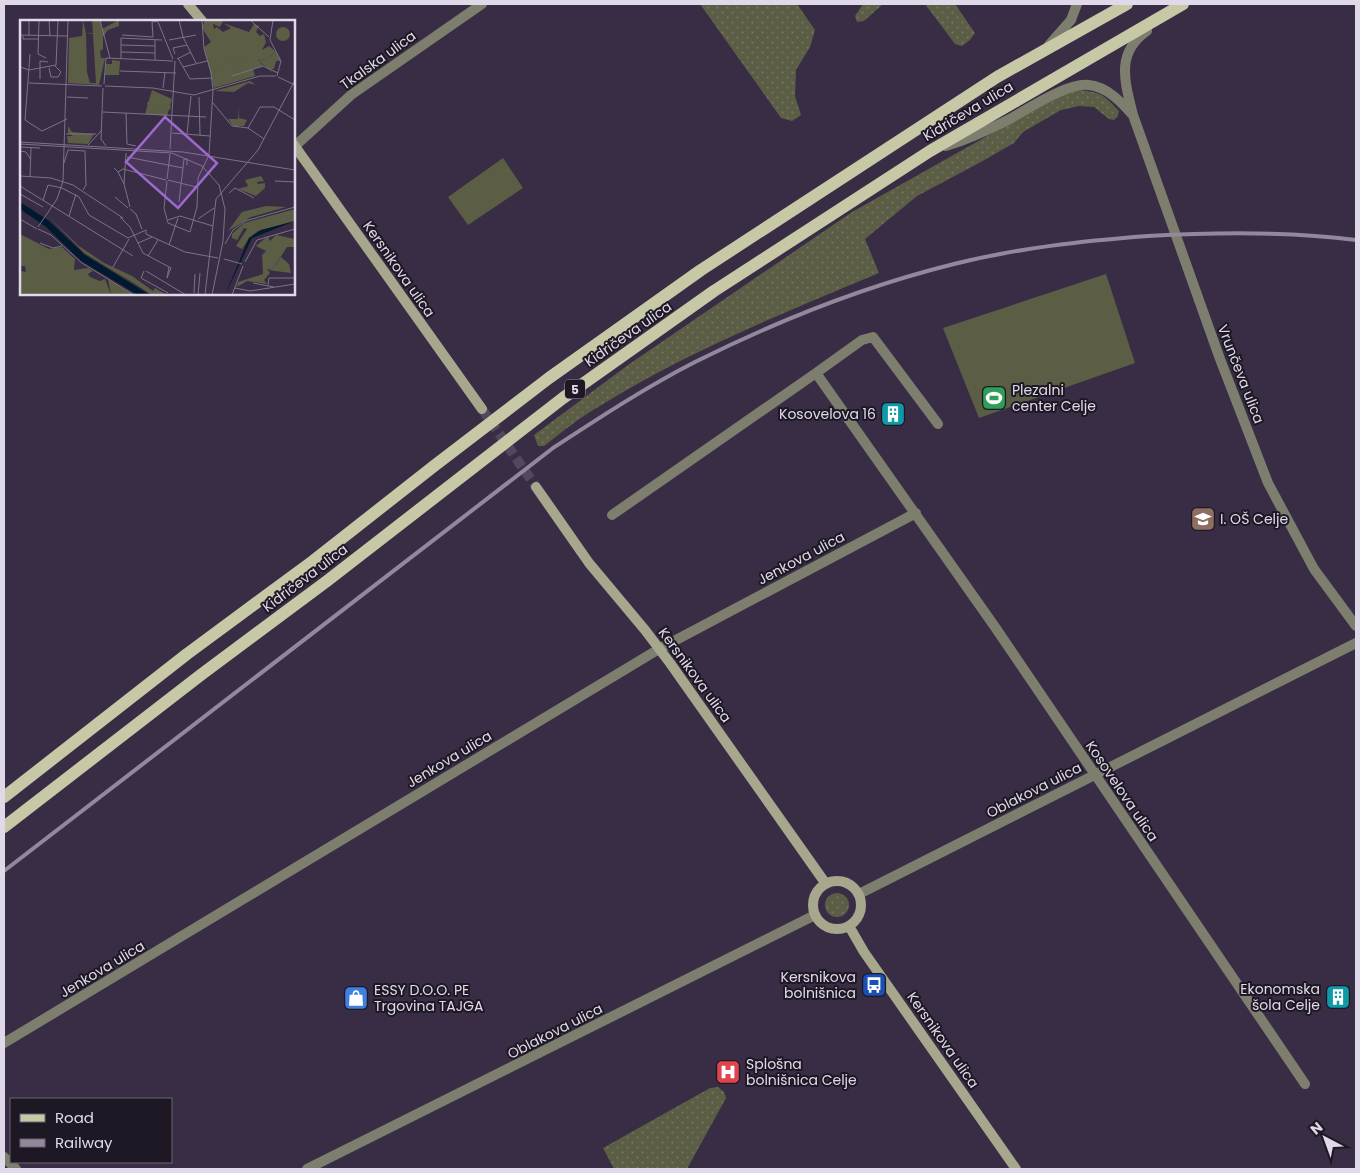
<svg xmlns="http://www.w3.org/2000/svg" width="1360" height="1173" font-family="Poppins,sans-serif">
<defs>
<pattern id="grass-dots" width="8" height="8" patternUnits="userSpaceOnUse" patternTransform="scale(1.25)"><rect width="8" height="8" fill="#5b5d45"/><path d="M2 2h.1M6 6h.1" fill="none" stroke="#727460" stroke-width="1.8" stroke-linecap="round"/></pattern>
</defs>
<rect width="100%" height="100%" fill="#392d45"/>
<path fill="url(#grass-dots)" d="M700,4h97l18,26 -5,17 -14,23 -1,26 6,19 -9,6 -11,-3z
M863,4h20l-19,17 -7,1 -2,-6z
M925,4h30l20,29 -5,7 -8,6 -7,-2z
M1079,90c22,2 25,5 40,21l-1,5 -4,4 -5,-1 -15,-12 -15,-1 -18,4 -38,22 -9,11 -35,20 -62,33 -52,43 14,34c-95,40 -191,78 -279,133 -20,11 -38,26 -56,40h-6l-4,-11 94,-70 224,-153 208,-117z
M825 905a12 12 0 1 1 24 0a12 12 0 1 1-24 0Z
M718,1087l6,5 2,6 -39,71h-73l-11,-21 107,-60z"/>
<path fill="#5b5d45" d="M503,158l20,30 -55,37 -20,-28z
M1106,274l29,89 -156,55 -36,-90z"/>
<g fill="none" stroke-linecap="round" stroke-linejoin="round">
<path stroke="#52475e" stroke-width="10" stroke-dasharray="10 5" stroke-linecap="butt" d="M482,409l54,78"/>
<path stroke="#7d7e6d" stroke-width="10" d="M1147,31c-32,22 -22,51 -14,84l87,244 48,124 46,86 42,57
M1049,45l22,-25 6,-16
M295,146l56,-51 131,-91
M946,146c20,-6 40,-15 60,-25 19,-10 61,-39 83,-36 18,2 31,16 43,29
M938,424l-65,-87 -11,3 -46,33 179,254 310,457
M612,515l204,-142
M859,894l497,-251
M4,1043l655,-394 257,-136
M4,1157l12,12
M307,1169l508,-254"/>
<path stroke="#a7a78d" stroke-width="10" d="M188,4l14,17
M294,145l188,264
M536,487l53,76 56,67 25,33 156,221
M813 905a24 24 0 1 1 48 0a24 24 0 1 1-48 0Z
M849,926l15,26 152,217"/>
<path stroke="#c7c8a6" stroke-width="12" d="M4,797l183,-143 126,-93 121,-95 115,-88 152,-108 296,-193 130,-73
M4,827l198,-153 125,-93 236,-183 151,-107 216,-140 253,-147"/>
<path stroke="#92889c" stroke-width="4" d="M4,871l549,-423c46,-30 93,-61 142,-86 82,-41 170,-76 259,-98 64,-16 128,-23 194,-28 69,-4 139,-5 208,4"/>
</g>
<defs>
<symbol id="stadium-square" viewBox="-11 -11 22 22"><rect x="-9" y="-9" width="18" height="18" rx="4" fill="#2e9e5b" stroke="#1d1823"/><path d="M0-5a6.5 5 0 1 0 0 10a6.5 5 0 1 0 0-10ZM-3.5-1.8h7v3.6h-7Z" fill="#fff"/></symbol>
<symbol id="building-square" viewBox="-11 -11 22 22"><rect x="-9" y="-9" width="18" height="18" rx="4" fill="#0f9aa8" stroke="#1d1823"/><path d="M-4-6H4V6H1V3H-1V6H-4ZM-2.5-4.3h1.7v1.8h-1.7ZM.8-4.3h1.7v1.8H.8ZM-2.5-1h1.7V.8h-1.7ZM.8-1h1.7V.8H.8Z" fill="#fff"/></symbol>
<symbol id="school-square" viewBox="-11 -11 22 22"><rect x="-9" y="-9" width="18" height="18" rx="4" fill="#8d6e63" stroke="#1d1823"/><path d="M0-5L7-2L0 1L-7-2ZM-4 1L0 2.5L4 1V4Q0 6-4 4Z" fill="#fff"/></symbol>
<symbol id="bus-square" viewBox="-11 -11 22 22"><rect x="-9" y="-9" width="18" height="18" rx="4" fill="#1a4fb4" stroke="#1d1823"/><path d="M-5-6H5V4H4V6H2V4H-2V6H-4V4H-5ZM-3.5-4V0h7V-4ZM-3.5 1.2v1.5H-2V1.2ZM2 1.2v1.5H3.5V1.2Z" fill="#fff"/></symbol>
<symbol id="shop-square" viewBox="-11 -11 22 22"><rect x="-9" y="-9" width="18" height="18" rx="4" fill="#3f7fe0" stroke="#1d1823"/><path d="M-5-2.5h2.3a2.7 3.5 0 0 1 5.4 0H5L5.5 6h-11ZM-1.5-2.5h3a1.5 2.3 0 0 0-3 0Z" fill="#fff"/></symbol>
<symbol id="hospital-square" viewBox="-11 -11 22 22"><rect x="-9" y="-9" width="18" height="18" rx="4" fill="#e0444e" stroke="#1d1823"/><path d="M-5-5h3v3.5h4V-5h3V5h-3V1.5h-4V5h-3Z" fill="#fff"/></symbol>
</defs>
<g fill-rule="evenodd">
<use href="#stadium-square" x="980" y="384" width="28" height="28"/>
<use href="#building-square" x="879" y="400" width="28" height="28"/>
<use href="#school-square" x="1189" y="505" width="28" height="28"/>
<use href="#bus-square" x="860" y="971" width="28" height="28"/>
<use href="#building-square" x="1324" y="983" width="28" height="28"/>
<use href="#shop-square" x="342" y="984" width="28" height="28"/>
<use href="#hospital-square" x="714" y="1058" width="28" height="28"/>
</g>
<g text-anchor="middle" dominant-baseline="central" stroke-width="4" stroke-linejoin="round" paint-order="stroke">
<rect fill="#1d1823" stroke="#a69fae" stroke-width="1" x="565" y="379.5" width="20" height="19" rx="4"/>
<g font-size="12" font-weight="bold" fill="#e0d9e9">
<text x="575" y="389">5</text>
</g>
<g font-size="14" fill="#e0d9e9" stroke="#1d1823">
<text transform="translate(378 60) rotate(-36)">Tkalska ulica</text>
<text transform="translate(968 111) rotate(-31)">Kidričeva ulica</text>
<text transform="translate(399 269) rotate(55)">Kersnikova ulica</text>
<text transform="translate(628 334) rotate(-35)">Kidričeva ulica</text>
<text transform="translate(1241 374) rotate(69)">Vrunčeva ulica</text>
<text transform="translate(801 558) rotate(-28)">Jenkova ulica</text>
<text transform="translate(305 578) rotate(-37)">Kidričeva ulica</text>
<text transform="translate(695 675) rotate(54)">Kersnikova ulica</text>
<text transform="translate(449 759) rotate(-31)">Jenkova ulica</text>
<text transform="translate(1034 790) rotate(-27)">Oblakova ulica</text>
<text transform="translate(1122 791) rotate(56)">Kosovelova ulica</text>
<text transform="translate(102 969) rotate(-31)">Jenkova ulica</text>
<text transform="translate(555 1031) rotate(-27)">Oblakova ulica</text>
<text transform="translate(943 1040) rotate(55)">Kersnikova ulica</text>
</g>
<g font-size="14" fill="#e0d9e9" stroke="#1d1823" text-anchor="start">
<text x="1012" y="390">Plezalni<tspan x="1012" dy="16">center Celje</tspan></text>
<text x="876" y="414" text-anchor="end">Kosovelova 16</text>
<text x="1220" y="519">I. OŠ Celje</text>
<text x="856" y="977" text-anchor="end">Kersnikova<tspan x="856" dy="16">bolnišnica</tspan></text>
<text x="1320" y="989" text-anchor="end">Ekonomska<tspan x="1320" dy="16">šola Celje</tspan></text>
<text x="374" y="990">ESSY D.O.O. PE<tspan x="374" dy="16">Trgovina TAJGA</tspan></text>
<text x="746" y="1064">Splošna<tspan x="746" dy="16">bolnišnica Celje</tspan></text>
</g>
</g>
<g transform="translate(20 20)">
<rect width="275" height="275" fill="#392d45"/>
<path d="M63,0l3,14 7,-1 -1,-13h8l2,9 17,-9v6l-11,4 -5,7v12l-3,2 1,7h4l-6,27 -31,-2 1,-45 13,-2zM66,14h7l3,49h-6l-3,-11zM185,0l18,1 -3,6 -7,-3 1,5 3,-2 6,5 8,-4 -8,-5 26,9 5,-8 5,2 -3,6 4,4 4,-2 2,8 -4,8 7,-4 6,5 -7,8 -10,1 6,6 -11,3 2,7 -41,12 -10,-41 7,-5 -9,-14zM230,61l6,4 -8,-2 -14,9 -19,-1zM219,86v12l8,2 -3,6h-11l-5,-7h10zM48,106l4,6 22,2 -6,10 -20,-1 -1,-7h6l-5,-3zM241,156l3,5 -7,1 1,2 7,-1v5l-9,8 -18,-7 10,-3 -3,-6zM246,186l20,1 -35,10 -23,14 14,-19zM275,189v12l-37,10 -9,7 -7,11 -6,-3 11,-17 -3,-1 -7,12 -5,-2v-4l12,-11zM28,196l31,30 59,40 -54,-33zM261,237l8,7 2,9 -24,-3 6,-1z" fill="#5b5d45" fill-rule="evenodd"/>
<path d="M255,31l6,10h-5l-2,8h-4l2,3 -14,-12 10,-1zM0,214l29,15 13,-2 13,12 -1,11 14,-2 5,3 -5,3 2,3 10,4 5,-2 6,16h-91v-24l6,1 -1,-6h-5zM256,215l19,4v8h-8l-14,22h-6l3,4 -6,7 3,4 -20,-3 -10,6 1,-5 25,-8 -1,-19 4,-4 -10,-5 12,-10 2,5z" fill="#5b5d45"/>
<path d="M224,36l-2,8 -7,-2 1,9h-15l3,-12z" fill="#5b5d45"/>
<path d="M132,70l20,9 -5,17 -22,-2zM80,241l32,15 21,15 2,-3 12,7h-15zM88,259l25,16h-22z" fill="#5b5d45"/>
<path d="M256 14a7 7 0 1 1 14 0a7 7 0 1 1-14 0ZM92,40l8,1 -1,14h-14l1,-11h6zM132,78l16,2 3,8 -4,4 -18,-2 -2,-7z" fill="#5b5d45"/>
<path d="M0,182l28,18 37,35 65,40h-12l-57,-34 -35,-34 -26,-18zM275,201l-43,17 -27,57 24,-57 12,-8z" fill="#01192e"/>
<path fill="none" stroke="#7c7287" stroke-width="1" d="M19,0l-1,34 8,4M29,0l1,16M80,0l10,38M159,0l4,17 13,26M182,0l2,29 7,23 2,18 -4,65M230,0l19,17M253,0l-3,20 11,21 -4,15M138,2l15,37M0,15l47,1M102,15l31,2 -1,-15 6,-1M3,16v3h16M9,16v-16M149,20l27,-5M101,25l34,1M101,32l34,1M10,34l-5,66 17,11 25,-12M155,34l-2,-6 14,-3M158,38l12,21 22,-1M101,39v-21l41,2M157,39l14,-7M135,40v-20M0,47l9,3 27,-5 2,-45M163,47l24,-6M29,48l2,9h7l3,-5 -6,-6M100,51l56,2M212,56l31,-10 15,7M258,57l17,8M20,59v-18l8,1M9,63l73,3M84,64l2,-26 67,3M85,66l48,2 41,7 66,-19h16M83,68l-2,51 5,7M143,68l2,-16M47,77l21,1M179,77l1,38M193,83l19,23 16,2 16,11M83,92l103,5M106,93l1,31 9,2M228,108l12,-21h14l21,13M152,113l38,3M46,114h30M167,114l4,-38M0,122l163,10 112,18M0,124l152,9 30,13 17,19 6,24 -2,32 -11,54M68,125l14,-15M0,127l20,1M150,129l5,-88M0,131l6,1 5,8M107,137l56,11M44,143l4,-13 17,1 1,34 -3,5M94,148l4,4 5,-3 43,11M98,152l6,12 2,-31M0,156l31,2 22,7 50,33h-3M10,157l1,-29M147,159l3,-25M148,160l28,7M147,161l-3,27 4,15 22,9 7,-25 1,-29 10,-21M255,161l20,1M104,164l6,23M0,166l113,70M209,173l6,-5 19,10M0,174l23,13M95,177l13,11M23,180l5,-15 14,3 17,9 10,18 39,23 18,-8v4M159,182l5,-43h3v6M110,189l6,5 6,15M49,196l7,-22M0,199l17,10M102,199l8,8 13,26 28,15 -4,10 2,-11M178,199l16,-11M148,200l12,-4 33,10M18,207l19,-28 6,-18 5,-161M18,209l13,6 31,28 52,32M126,214l39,18 33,6M20,223l13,5 9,-2M118,223l14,-6M205,224l8,-14 12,-9 50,-14M149,225l9,-27M128,236l10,-16M204,239l18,5M225,242l12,-22 38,-11M93,247l16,-28M124,251l-3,7 27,15M126,251l40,24M233,263l21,4M248,265l1,-7h26M215,268l15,3 45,-7M174,273l1,-19M178,275l2,-22M185,275l11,-96 42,-49 37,-70M212,275l11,-29"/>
<path fill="#9e69ce" fill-opacity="0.15" stroke="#9e69ce" stroke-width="2.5" d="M145,97l52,46 -39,45 -52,-46z"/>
<rect width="275" height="275" fill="none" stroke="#e0d9e9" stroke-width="2.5"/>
</g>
<rect width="1360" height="1173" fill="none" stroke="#e0d9e9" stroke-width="10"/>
<rect x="10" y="1098" width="162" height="65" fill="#1d1823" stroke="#6b6572"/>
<rect x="20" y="1114" width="25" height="8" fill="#c7c8a6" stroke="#6b6572"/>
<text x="55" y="1123" font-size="15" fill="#e0d9e9">Road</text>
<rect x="20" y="1139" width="25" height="8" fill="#92889c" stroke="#6b6572"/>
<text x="55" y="1148" font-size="15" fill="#e0d9e9">Railway</text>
<g transform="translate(1325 1138) rotate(319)" stroke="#1d1823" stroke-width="4" paint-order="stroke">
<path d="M0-4L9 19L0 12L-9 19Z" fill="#e0d9e9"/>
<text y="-8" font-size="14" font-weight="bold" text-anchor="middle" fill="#e0d9e9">N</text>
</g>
</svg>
